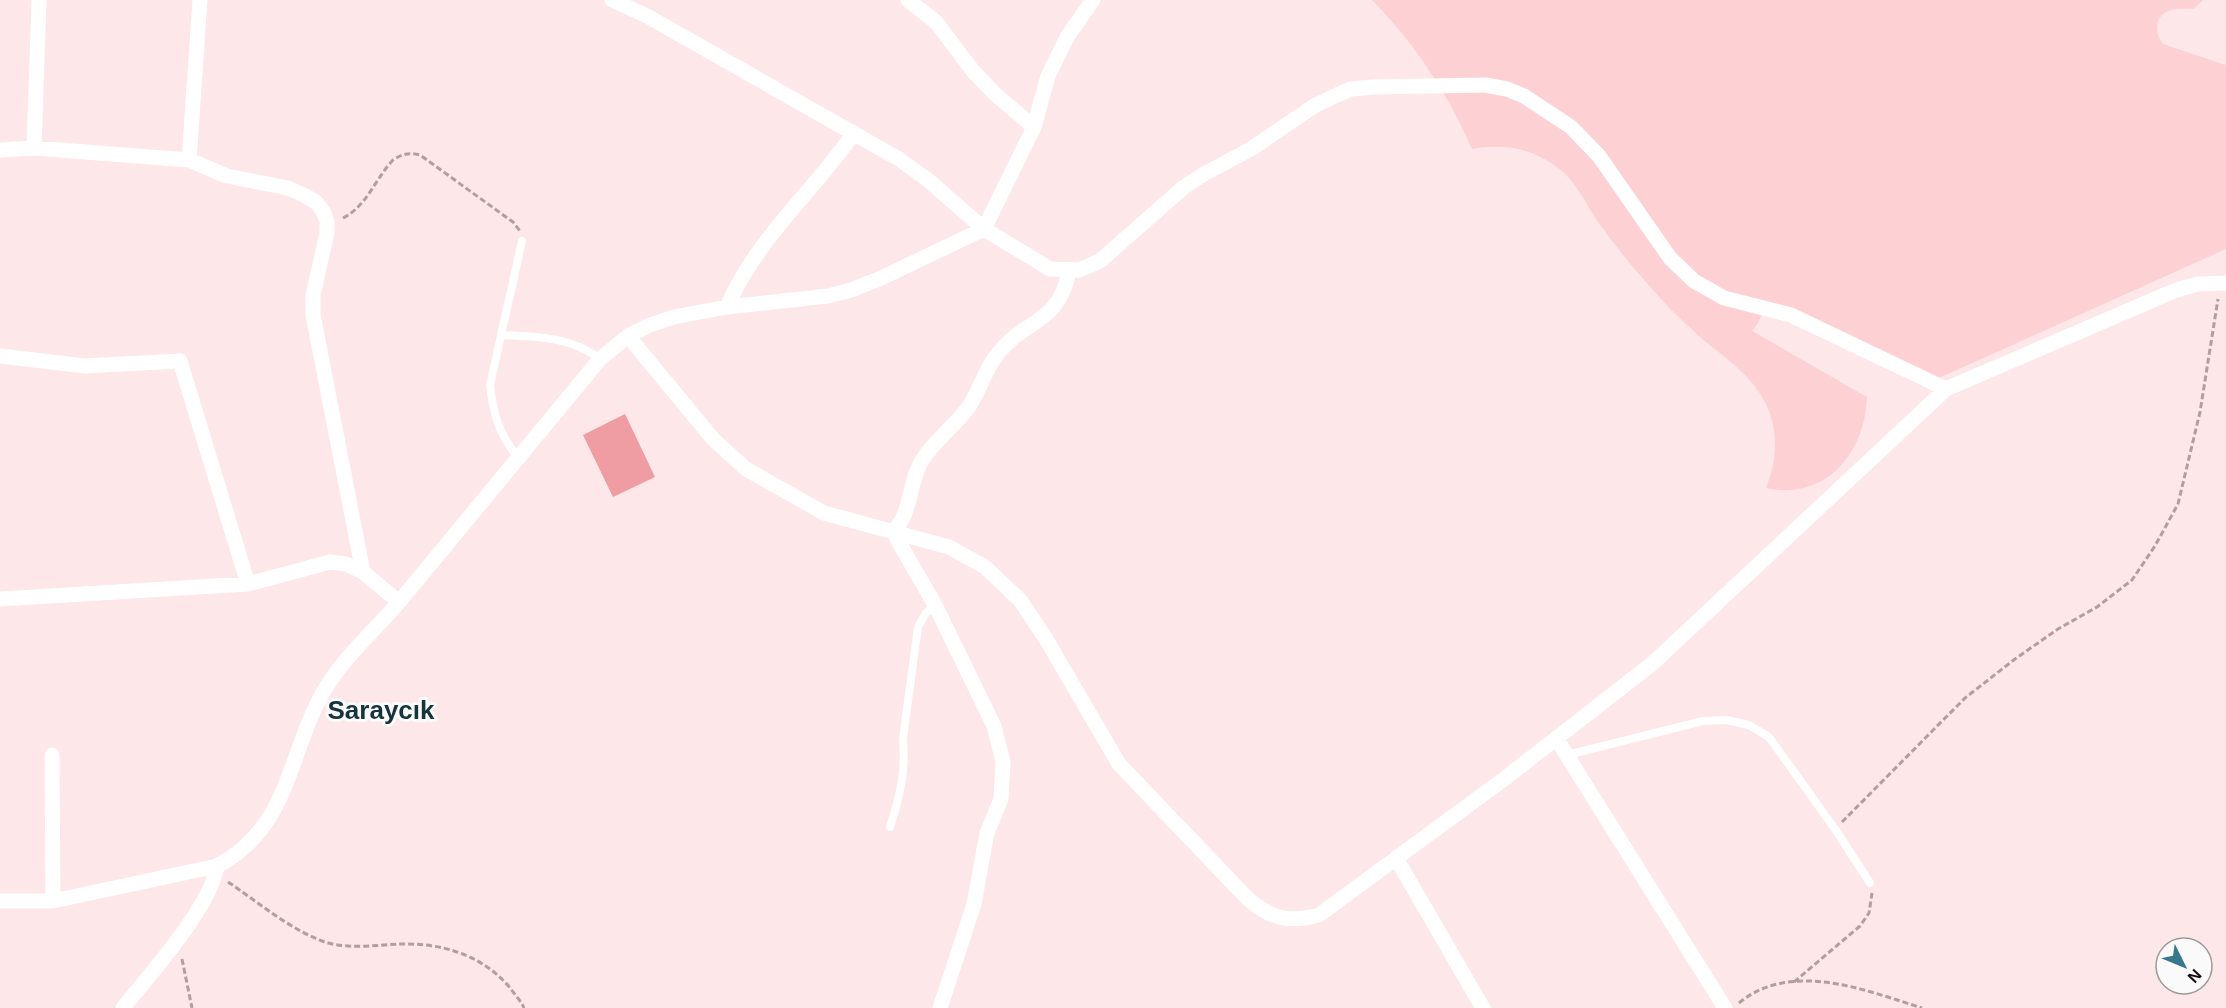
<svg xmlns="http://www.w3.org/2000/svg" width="2226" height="1008" font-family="Helvetica,sans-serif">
<rect width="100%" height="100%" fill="#fde7e8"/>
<path fill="#fdd1d3" d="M1372,0h831l-10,9c-8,0 -18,-1 -25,2 -14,6 -13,23 -5,33l63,21v184l-305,137 -155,-80 -8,17 -6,8 115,66c-2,56 -41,104 -101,91 11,-27 13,-56 0,-84 -14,-29 -41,-46 -66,-67 -19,-17 -37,-35 -54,-55 -17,-19 -33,-39 -48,-60 -14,-21 -23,-43 -44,-57 -25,-18 -53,-21 -82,-16 -25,-57 -57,-105 -100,-149z"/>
<path fill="#ef9ca2" d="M625,414l30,63 -42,20 -30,-62z"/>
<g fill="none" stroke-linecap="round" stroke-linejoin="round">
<path stroke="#b19fa0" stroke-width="3" stroke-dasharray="6 3" stroke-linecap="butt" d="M343,218c24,-12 32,-39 50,-58 9,-6 16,-8 27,-5l93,67 7,9
M1842,822l123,-124 50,-39 43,-30 39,-22 35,-27 23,-34 23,-42 22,-92 18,-113
M228,882c30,20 60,46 94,59 24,9 53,4 78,3 43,-1 83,11 111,45 4,6 10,12 13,19
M182,959l10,49
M1794,982l66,-56 9,-13 3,-20
M1739,1003c52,-43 126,-13 183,5"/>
<path stroke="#fff" stroke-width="8" d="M501,335c36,2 69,1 99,24
M518,457c-19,-22 -25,-44 -28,-72l32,-144
M1567,755l136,-34 24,-1 22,5 20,12 66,92 35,54
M890,827c10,-30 16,-57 13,-89l15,-111 8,-14 9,-8"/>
<path stroke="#fff" stroke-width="15" d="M612,0l35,16 252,143 29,21 56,49 66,40 29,1 21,-9 84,-74 20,-13 47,-25 63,-43 25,-12 12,-5 22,-2 112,-2 22,4 17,7 47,31 28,29 71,102 24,23 30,17 67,17 155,74
M908,0l28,22 37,49 22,23 39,33
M34,148l5,-148
M0,150l34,-2 155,12 38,16 61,12 16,7 13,8 7,10 3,9v11l-14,62v20l50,257
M189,160l11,-160
M727,307c29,-68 86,-115 127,-174
M628,336l85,103 33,30 78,44 125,34 36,20 35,33 26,39 73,125 128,134c24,21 41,25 72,17l185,-136 149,-116 293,-274 228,-98 23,-7 29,-1
M0,356l85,10 95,-5 68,223
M0,599l248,-15 82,-22 16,2 17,8 36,30
M1556,738l169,270
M52,755l1,146
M1396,858l87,150
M0,901h53l164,-35
M123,1008c27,-34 88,-101 94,-142 74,-39 70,-112 108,-177 21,-35 53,-61 79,-93 65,-79 130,-158 196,-237l28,-23 22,-11 24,-8 53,-10 101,-11 23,-6 28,-11 105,-50 50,-102 14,-51 19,-39 26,-37
M940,1008l34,-104 13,-71 14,-34 2,-37 -9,-36 -59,-121 -42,-73c19,-20 15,-45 27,-68 12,-22 33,-36 48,-56 11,-16 16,-36 28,-52 29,-39 61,-29 73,-84"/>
</g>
<g text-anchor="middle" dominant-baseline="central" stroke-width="6" stroke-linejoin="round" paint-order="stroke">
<g font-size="26" font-weight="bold" fill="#16343e" stroke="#fafafa">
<text x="381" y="710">Saraycık</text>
</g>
</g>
<g transform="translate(2184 966) rotate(133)"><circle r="28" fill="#fafafa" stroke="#9f9a9a" stroke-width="1.5"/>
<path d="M0-4.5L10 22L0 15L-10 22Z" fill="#37778b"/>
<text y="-9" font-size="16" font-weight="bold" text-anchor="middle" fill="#160a0b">N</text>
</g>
</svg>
